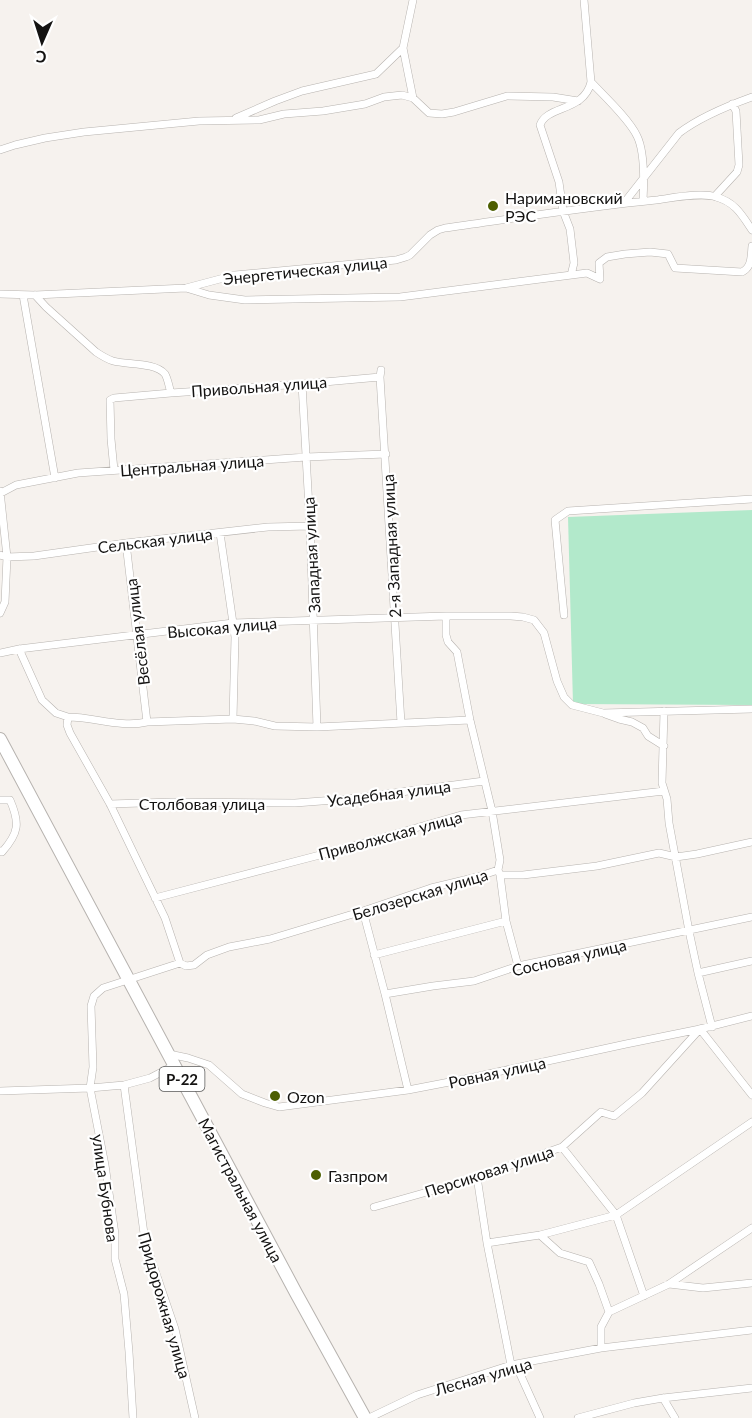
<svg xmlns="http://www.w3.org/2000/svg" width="752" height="1418" font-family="Lato,sans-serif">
<rect width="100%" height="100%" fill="#f6f2ee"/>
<path fill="#b2e9cb" d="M752,510v195l-179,-1 -5,-187z"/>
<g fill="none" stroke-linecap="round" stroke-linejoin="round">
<defs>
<path id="street" d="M403,48l10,50
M591,82c13,14 38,37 46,54 8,16 7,47 6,65
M236,118l39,-17 27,-10 74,-17 27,-26 10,-48
M0,150l15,-5 30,-7 39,-6 115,-11 60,-1 25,-6 39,-3 42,-7 19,-7 18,-2 11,3 16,15 13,1 12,-2 53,-16 46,1 25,4
M715,196l22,-24 2,-7 -3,-54 -4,-7
M624,203l55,-70c21,-16 48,-27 73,-36
M571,275l3,-12 -4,-34 -7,-18 -4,-29 -19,-57c7,-20 44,-13 51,-43l-7,-82
M186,288l23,7 36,5 155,-3 187,-24 13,6 -1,-16 8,-6 18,-3 25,-2 18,2 7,14 67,4c10,-5 9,-16 10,-26
M0,294l35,1 151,-7 49,-13 161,-15 10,-3 4,-2 20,-20 8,-5 7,-2c71,-10 141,-21 211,-28 16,-2 46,-8 60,-3 19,5 26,18 36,33
M23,295l32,183
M35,295l11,12 50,45c6,4 11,7 17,9 14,4 42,1 52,13 3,5 4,13 6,19l131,-9 78,-7
M381,370l-1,7 21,346
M302,384l8,142 7,201
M114,470l-3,-31 -1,-39 4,-2 57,-5
M1,493l15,-8 62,-12 228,-16 80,-3
M220,533l15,104 -2,82
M126,543l21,179
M0,555l7,2 27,-1 92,-13 142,-16 42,-1
M0,613l5,-11 2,-45 -7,-66
M564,615l-9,-95 13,-9 184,-12
M446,616v19l2,7 9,10 13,68 22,91 8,49 -2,10
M19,649l23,51 14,13 12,4 -1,8 3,8 40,71 55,114 15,45
M0,653l19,-4 214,-26 213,-7h65l12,1 11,3 10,13 13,48 7,16 8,8 31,8 149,-4
M664,711l-2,72 5,16 2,24 20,108 9,42 14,54
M605,714l14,5 13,3 11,6 5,8 16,10
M68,717c26,0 52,11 79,5l86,-3 21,2 21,5 42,1 153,-7
M0,800h10c10,23 9,33 -8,52l-2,-1
M110,804l63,-2 122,1 53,-4 136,-18
M500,875l6,46 12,45
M155,898l184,-48 122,-35 203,-24
M363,911l22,83 23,96
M374,955l132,-34
M698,973l54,-12
M385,994l48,-8 41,-5 44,-15 234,-49
M169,1054l19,4 21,7 33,29 23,9 14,4 129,-17 57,-11 161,-35 74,-15 52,-13
M124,1085l21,156 30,88 20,89
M0,1091l90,-3 34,-3 26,-7 25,-13
M562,1147l54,68 28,81
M477,1177l10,66
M374,1207l92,-26 96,-34 39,-35 13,4 28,-23 58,-64 52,66
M540,1235l76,-20 136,-93
M669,1284l34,4 49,-5
M601,1348v-21l8,-15 60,-28 83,-56
M511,1365l-24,-122 53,-8 20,18 29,9 10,22 10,28
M516,1365l24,53
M663,1398l12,20
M133,1418l-4,-66 -5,-58 -9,-35v-25l-10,-69 -15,-77 3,-21 -2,-61 3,-10 9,-8 77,-25 6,3 8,-1 13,-10 22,-8 41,-8 93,-28 68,-23 46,-11 21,-7 2,5h23l74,-9 62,-13 17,4 21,-3 55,-12
M369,1418l48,-23 94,-30 90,-17 151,-18
M578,1418l56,-15 29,-5 89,-10"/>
<path id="highway" d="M0,739l296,554 69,125"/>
</defs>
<use href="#street" stroke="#b7b3af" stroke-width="8"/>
<use href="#highway" stroke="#b7b3af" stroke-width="14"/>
<use href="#street" stroke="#fff" stroke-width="7"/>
<use href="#highway" stroke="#fff" stroke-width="12"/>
</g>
<g fill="#4d5f02" stroke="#fff" stroke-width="2">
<circle cx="493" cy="206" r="6"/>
<circle cx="275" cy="1096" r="6"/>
<circle cx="316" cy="1175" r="6"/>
</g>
<g text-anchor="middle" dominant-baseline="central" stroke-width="4.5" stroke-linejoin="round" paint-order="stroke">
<rect fill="#fff" stroke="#5a5a59" stroke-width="1.5" x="159.5" y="1067" width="45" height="24" rx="4.5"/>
<g font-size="15" font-weight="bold" fill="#141312">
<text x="182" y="1079">Р-22</text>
</g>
<g font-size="16" fill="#141312" stroke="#fff" text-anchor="start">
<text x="505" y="197">Наримановский<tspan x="505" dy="18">РЭС</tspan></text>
<text x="287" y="1096">Ozon</text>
<text x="328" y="1175">Газпром</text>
</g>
<g font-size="16" fill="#141312" stroke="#fff">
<text transform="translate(305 270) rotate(-6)">Энергетическая улица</text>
<text transform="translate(259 386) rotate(-4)">Привольная улица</text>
<text transform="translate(192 465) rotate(-4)">Центральная улица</text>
<text transform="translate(155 540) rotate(-7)">Сельская улица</text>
<text transform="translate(391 546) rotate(-93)">2-я Западная улица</text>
<text transform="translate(311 555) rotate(-93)">Западная улица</text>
<text transform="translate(222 627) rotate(-5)">Высокая улица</text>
<text transform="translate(137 632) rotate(-97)">Весёлая улица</text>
<text transform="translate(389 793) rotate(-7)">Усадебная улица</text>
<text x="202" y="803">Столбовая улица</text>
<text transform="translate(390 835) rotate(-15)">Приволжская улица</text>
<text transform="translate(420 894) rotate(-17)">Белозерская улица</text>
<text transform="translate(569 957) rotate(-13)">Сосновая улица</text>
<text transform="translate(497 1072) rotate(-12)">Ровная улица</text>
<text transform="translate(489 1171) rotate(-18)">Персиковая улица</text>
<text transform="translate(106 1188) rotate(82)">улица Бубнова</text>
<text transform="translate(241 1190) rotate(62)">Магистральная улица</text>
<text transform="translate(165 1305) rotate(74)">Придорожная улица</text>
<text transform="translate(483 1376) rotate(-16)">Лесная улица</text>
</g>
</g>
<g transform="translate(42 42) rotate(183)" stroke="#ffffff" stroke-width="4.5" paint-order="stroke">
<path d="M0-4.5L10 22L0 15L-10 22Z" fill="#141312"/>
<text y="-9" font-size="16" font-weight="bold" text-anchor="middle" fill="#141312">С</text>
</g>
</svg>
